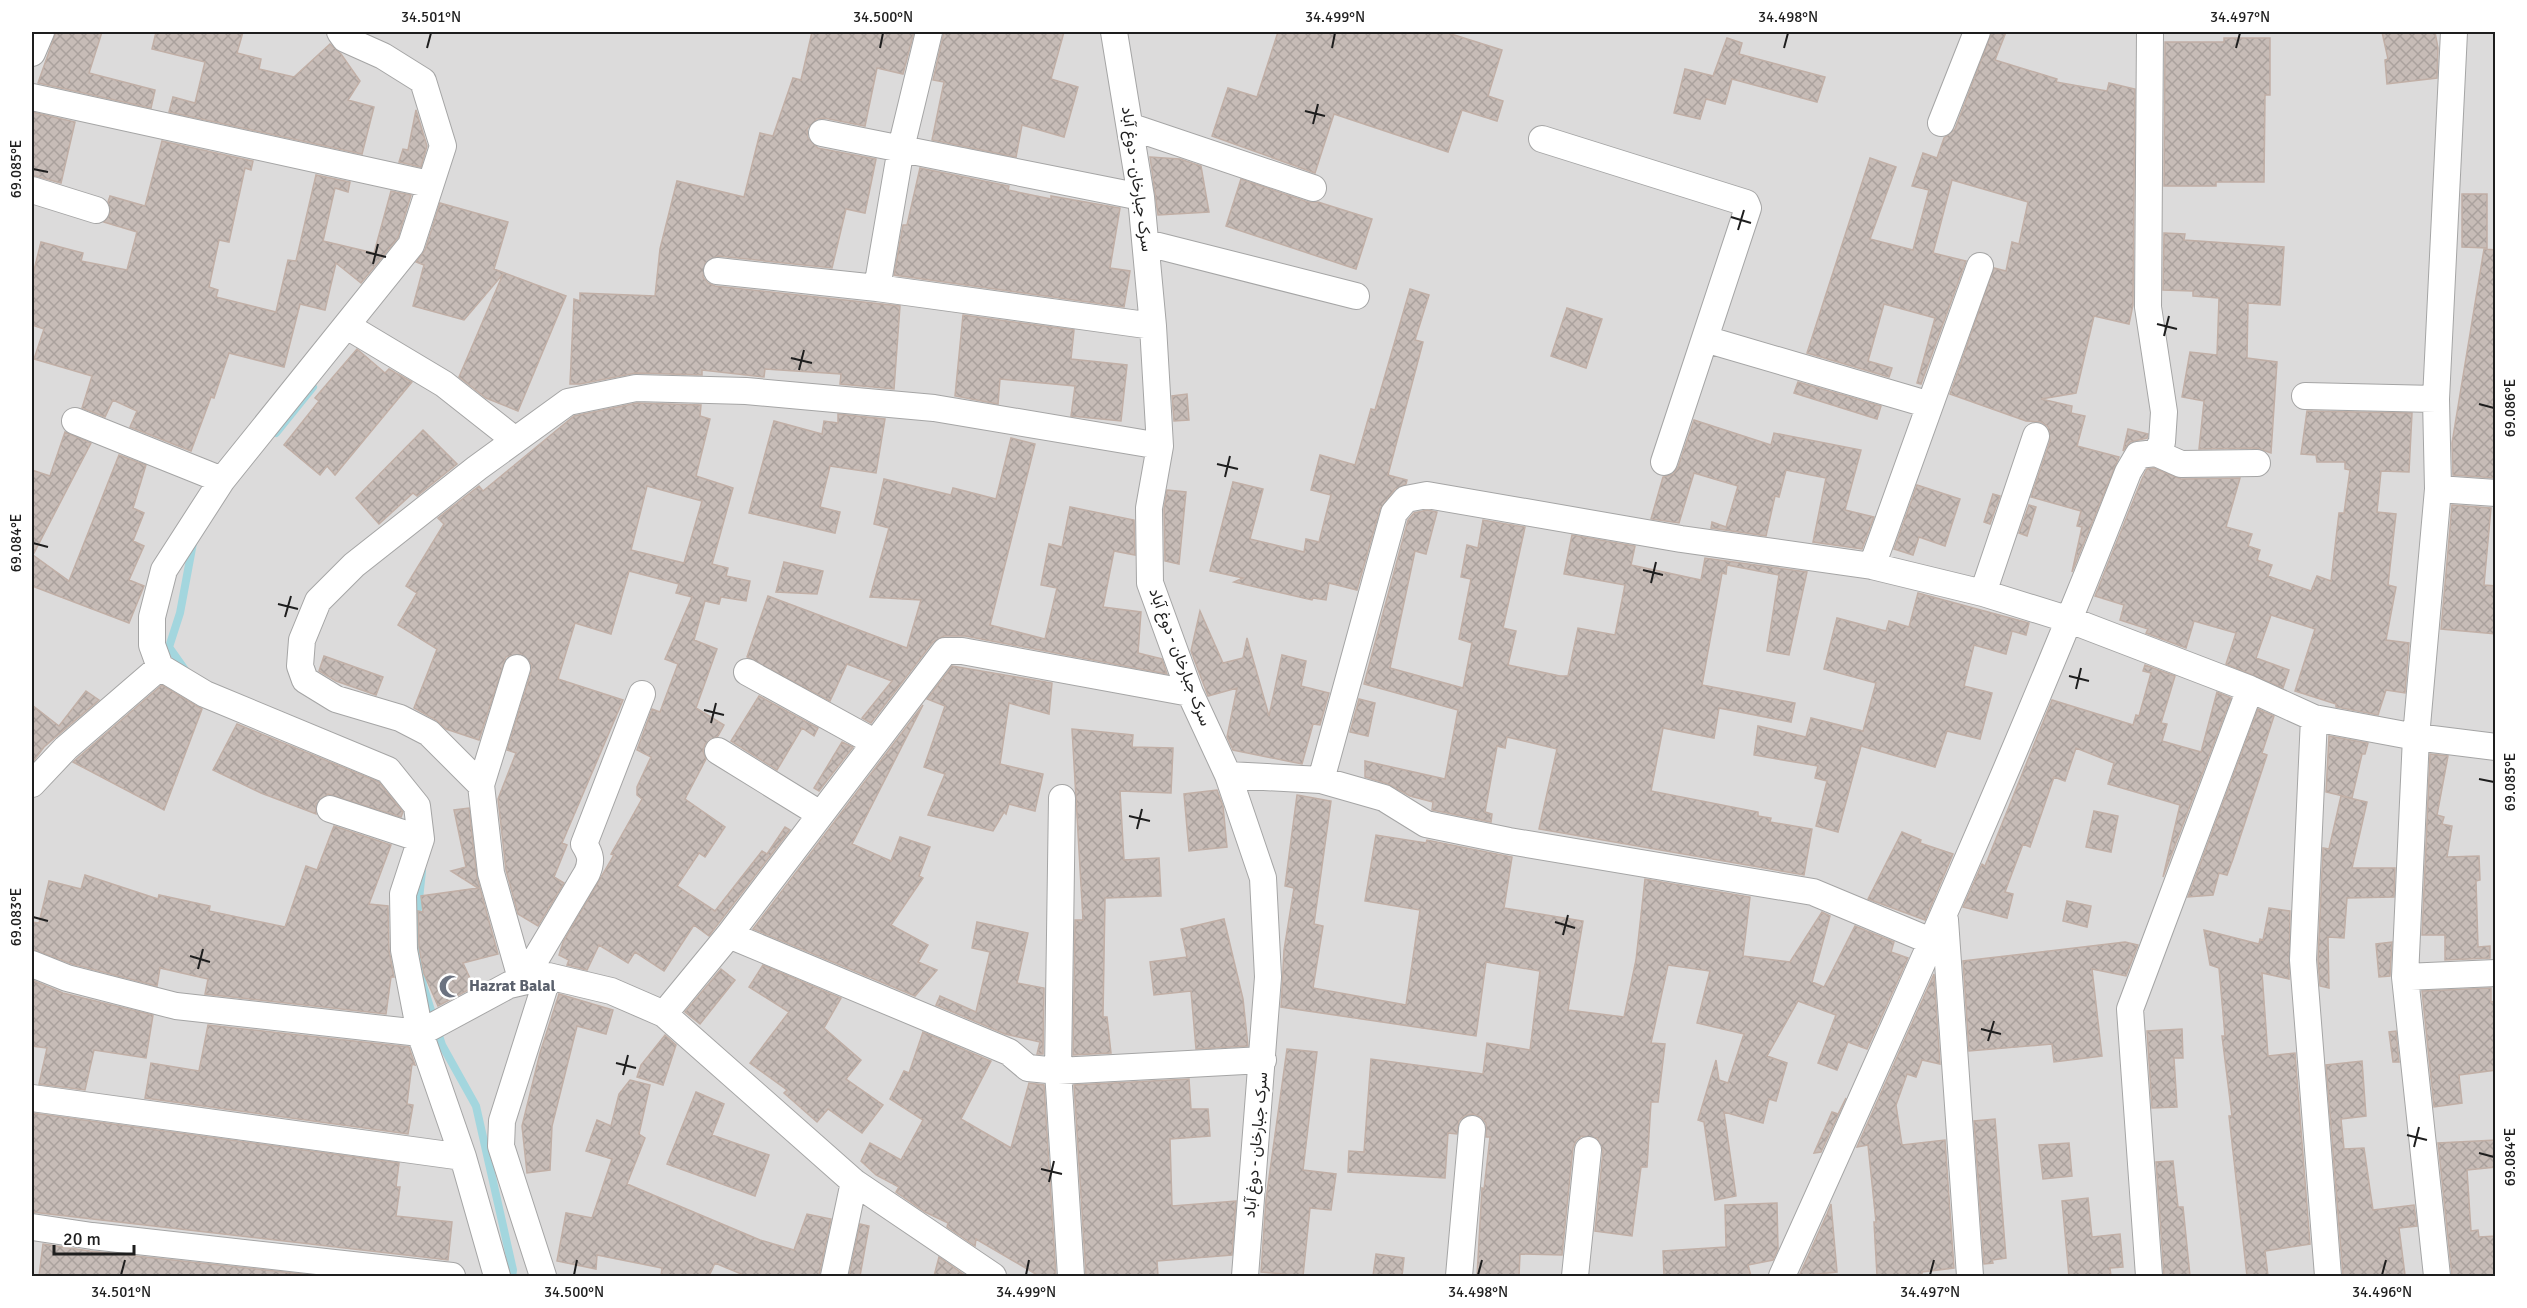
<svg xmlns="http://www.w3.org/2000/svg" width="2527" height="1308" font-family="Signika,Vazirmatn,sans-serif">
<defs>
<pattern id="building-cross-hatch" width="8" height="8" patternUnits="userSpaceOnUse" patternTransform="scale(1.5)"><rect width="8" height="8" fill="#c7bcb7"/><path d="M0 0l8 8M0 8l8-8" fill="none" stroke="#aaa19d"/></pattern>
</defs>
<rect width="100%" height="100%" fill="#efeae4"/>
<path fill="#dcdbdb" d="M32,32h2463v1244h-2463z"/>
<g fill="none" stroke-linecap="round" stroke-linejoin="round">
<path stroke="#a3d6de" stroke-width="8" d="M276,433l37,-46
M188,674l-19,-27 11,-34 13,-70
M422,871l-6,56 7,58 19,60 34,61 37,164 -1,6"/>
</g>
<path fill="url(#building-cross-hatch)" stroke="#c1afa6" stroke-width="1.5" fill-rule="evenodd" d="M56,32h46l-13,41 66,17 -4,18 -113,-25z
M156,32h87l-6,21 24,6 -2,10 35,8 36,-33 11,10 19,27 -12,19 26,7 -12,47 -193,-42 4,-15 22,6 10,-41 -53,-13z
M812,32h102l-11,42 -26,-6 -12,58 -41,-8 -7,1 -10,10 1,9 10,10 58,11 -11,54 -19,-4 -14,59 -114,-12 -13,7 -2,14 5,6 7,3 185,20 -6,83 -54,-5 1,-10 -76,-5 -1,8 -62,-7v5l-66,-2 -56,11h-10l4,-85 6,2v-8l75,3 5,-47 17,-68 67,16 16,-64 13,3 20,-58 8,2z
M944,32h120l-13,47 27,8 -14,50 -42,-12 -6,32 -84,-17 12,-58 -11,-2z
M1278,32h167l57,18 -14,46 15,5 -6,20 -35,-11 -14,42 -114,-38 -19,59 -103,-37 16,-48 29,9z
M1992,32h14l-11,28 62,19 -1,3 51,9 2,-8 26,6 -2,216 -4,19 -35,-8 -18,77 -35,6 31,7 -1,7 14,3 -8,30 42,11 -47,115 10,-45 -5,-1 4,-15 -50,-14 19,-56 -2,-14 -7,-5 -15,-1 -76,-27 44,-126 12,3 6,-29 7,2 9,-42 -76,-22 -19,73 33,8 -45,123 -4,-1 18,-65 -51,-14 -16,57 24,7 -3,9 -82,-24 63,-195 26,9 -26,72 43,11 16,-60 -17,-4 11,-33 14,5 7,-20 11,-9z
M2382,32h53l3,16 -1,30 -50,6 -2,-24 3,-1z
M1727,38l15,5 -3,11 86,23 -8,25 -85,-23 -7,25 -19,-5 -6,20 -26,-6 11,-44 28,7z
M2224,38h46v57h-5l-1,87h-48v4h-52l1,-144h59z
M416,110l11,36 -6,21 -22,-5 4,-13 5,1z
M32,112l43,10 -14,61 -29,-8z
M162,141l91,20 -2,9 -6,-2 -16,74 -10,-2 -10,47 9,3 -2,7 60,15 12,-52 8,1 20,-86 34,7 -2,10 -13,-4 -12,53 51,12 17,-62 20,4 -13,43 -37,45 -25,-20 -11,47 -25,-6 -16,63 -55,-14 -15,45 -3,-1 -20,54 -61,-24 7,-16 -24,-11 -8,17 -23,-9 10,-32 -58,-17 10,-30 -12,-4v-47l9,-36 42,11 -2,8 46,9 10,-38 -33,-10 6,-8 -2,-12 2,-6 35,10z
M1150,157l30,2 21,7 8,46 -51,3z
M920,168l89,18 -1,4 43,9v-3l69,12 -10,60 20,3 -6,36 -230,-32 9,-50h4z
M1241,179l67,23h10l54,17 -16,50 -130,-43z
M2462,194h25v54l-25,-1z
M440,203l68,19 -14,47 72,27 -48,115 -32,-13 -27,-21 44,-103 -39,46 -51,-14 11,-41 -8,-3 9,-12z
M2164,233l21,1 -1,6 100,7 -4,58 -32,-2 -1,55 30,4 -6,91 -14,-5 -58,1 5,-48 -22,-4 8,-45 27,3 2,-57 -26,-2v-5l-30,-1z
M2484,249l12,1 -1,228 -42,-3 -1,-32z
M1410,289l19,6 -14,45 8,2 -35,133 19,5 -1,4 -11,5 -15,20 -23,81 -28,-7 -3,17 -13,-2 -1,2 -78,-18 9,-4 -33,-7 23,-89 30,7 -13,50 54,13 2,-13 13,3 12,-47 -20,-5 9,-35 35,10 16,-56 4,1z
M1567,308l35,11 -16,49 -35,-12z
M963,315l111,15 -3,29 56,6 -6,56 -50,-5 4,-30 -75,-7 -2,25 -43,-8z
M357,349l28,24 4,-4 23,13 -77,93 -8,-9 -7,9 -36,-30 35,-44 -4,-3z
M1798,382l83,24 -4,13 -83,-26z
M1187,394l2,26 -15,1 -2,-25z
M637,403l64,2 -1,11 10,3 -14,57 37,12 -21,76 16,4 -2,8 24,5 -4,20 -25,-4 -2,7 -14,-3 -11,39 23,9 -21,59 28,17 -6,11 -13,8 -2,7 3,8 -21,40 40,28 -20,30 -6,-4 -22,33 38,25 47,-60 5,3 18,-27 5,3 -81,106 -15,-11 -30,46 -29,-19 -7,11 -29,-18 -12,25 -20,-5 2,-5 -10,-5 4,-13 51,-87 -3,-1 31,-55 -5,-4v-8l14,-30 -14,-7 15,-41 8,3 18,-48 -13,-5 27,-62 -16,-4 3,-9 -50,-13 -18,63 -36,-11 -17,56 65,21 -61,143 5,2 -13,32 10,6 -26,43 -20,-12 -12,-44 -8,-71 18,-46 -9,-3 24,-78v-8l-10,-10 -15,3 -27,83 -33,-11 -10,-9 -22,-12 23,-59 -39,-24 19,-32 -11,-7 38,-62 -6,-6 41,-32 4,5 91,-75zM647,486l55,15 -18,62 -53,-13z
M2307,411l105,2 -3,59 -28,-1 -4,41 19,2 -8,71 8,2 -10,53 23,3 -4,50 -19,-3 -8,25 -42,-8v-3l-41,-13 20,-62 -44,-14 -15,43 33,12 -6,18 -57,-24 10,-31 -42,-12 -8,27 -40,-15 2,-4 -28,-9 4,-15 -29,-9 47,-117 5,-10 7,-1 27,11 59,-1 -14,49 26,7 -4,12 12,4 -3,10 15,5 -4,11 43,15 6,-15 14,5 8,-68h5l6,-43 -5,-1v-7h-28l-1,-7 -15,-1z
M838,414l47,5 -9,54 -46,-7 -10,41 20,5 -5,21 -86,-20 25,-92 48,13 2,-13 14,2z
M1694,420l77,25 3,-12 87,17 -16,60 29,7 -12,32 -49,-7 13,-64 -40,-8 -7,27 -4,-1 -9,40 -55,-8 1,-6 14,5 12,-41 -44,-13 -15,50 -28,-4 12,-42 10,-3 5,-7z
M2128,429l20,5 -1,4 -17,4 -7,9z
M423,430l34,34 -40,32 -4,-3 -34,31 -23,-26z
M65,432l26,11 -58,112 36,26 50,-126 27,10 -13,43 11,5 -11,28 11,5 -15,34 15,6 -15,37 -97,-37v-116l18,6z
M1011,438l24,6 -45,181 55,14 12,-51 -16,-3 8,-41 13,3 8,-40 64,13 1,35 -21,-4 -11,56 38,5 -3,41 24,6 5,15 -202,-38h-21l-11,6 -62,81 -9,-5 30,-37 -45,-17 -17,37 -83,-44 21,-61 139,52 14,-48 -51,-3 19,-69 -15,-4 10,-45 67,16 2,-7 43,11z
M1917,485l43,14 -15,47 -26,-9 -6,18 -19,-6z
M1167,490l19,2 -7,72 -14,-3 -1,-52z
M1993,494l7,2 -10,28 -6,-2z
M2029,505l7,2 -9,29 -8,-3z
M2452,505l39,3 -7,77 12,1v48l-55,-5z
M1427,510l10,2 -11,42 -11,-3 -25,117 73,20 9,-45 -13,-4 12,-60 -10,-2 6,-32 11,3 5,-28 42,7 -22,101 13,3 -8,34 52,11h8l10,-48 37,7 10,-50 -61,-11 8,-39 63,11 -4,19 70,15 4,-22 102,14 -18,83 -22,-4 12,-76 -52,-10 -1,9 -4,-1 -20,112 93,18 -4,19 -72,-14 -5,30 -51,-10 -12,63 107,21v4l13,2 -1,4 42,7 -8,46 -265,-46 18,-80 -50,-12 -2,11 -8,-2 -12,66 7,2 -1,8 -59,-12 1,-8 -23,-6 -22,-12 -23,-7v-16l80,18 13,-69 -94,-26 44,-164 6,-7z
M784,562l39,9 -6,23 -41,-2z
M1918,593l111,30 -3,12 -14,-4 -6,23 -32,-9 -10,41 28,7 -12,46 -33,-8 -12,36 -74,-21 -23,86 -22,-6 11,-45 -12,-3 3,-12 -64,-11 4,-29 48,11 5,-19 52,13 13,-48 -52,-14 13,-51 49,13 3,-10 20,6z
M1200,611l23,52 20,-5 4,-20 22,78 13,-61 24,6 -5,25 28,7 -9,32 -7,-1 -11,40 -69,-14 -6,-13 10,-49 -29,8 -17,-45z
M324,656l59,21 -7,18 -40,-14 -17,-10z
M2145,665l30,11 -14,47 6,1 -5,17 39,11 16,-60 14,6 -68,179 17,-72 -72,-21 6,-21 -38,-15 -11,33 -11,-4 -24,70 -7,-3 -18,48 8,2 -6,24 -44,-11 19,-43 3,2 67,-166 81,25 3,-10 3,1 12,-43 -8,-2z
M952,666l100,17 -3,31 -40,-11 -9,61 43,10 -8,37 -26,-7 -3,10 -2,-2 -11,19 -65,-16 17,-41 -21,-7 21,-61 -18,-7z
M162,685l40,24 -38,101 -91,-48z
M86,691l13,9 -55,47 -12,16v-58l27,21z
M759,696l59,32 -4,8 -12,-8 -25,42 -46,-29z
M1359,699l16,4 -7,33 -18,-4z
M923,705l-71,139 39,17 9,-24 30,10 -11,29 4,2 -32,47 37,20 -10,17 19,8 -22,26 -162,-67z
M2258,709l16,7 -12,37 5,2 -34,104 -6,16 -8,-2 -6,22 -25,2z
M237,724l142,58 24,30 -2,5 -73,-23 -12,10v10l-55,-21 -48,-23z
M1072,729l61,6 -1,12 41,1 -2,45 -51,-2 4,69 35,-2 2,38 -56,2 -2,119h4l4,36 -38,2 2,-135h8z
M2329,736l39,7 -3,11h-3l-10,44 -26,-6z
M842,742l11,5 -34,44 -5,-3z
M2430,754l18,2 -11,59 7,2 -2,7 10,2 -5,31 32,-1 1,24 -4,1 2,66 12,-1v12l-45,2v-25h-23z
M1217,790l6,16 4,41 -38,4 -5,-57z
M1297,795l34,6 -17,123 9,2 -10,62 93,17 14,-95 -55,-9 11,-66 50,8 1,-3 85,17 -8,51 79,13 -15,89 56,7 12,-57 9,-81 105,18 -7,59 47,6 32,-50 8,4 -18,66 12,5 31,-61 39,16 -3,10 17,6 -41,91 -19,-7 -11,28 -19,-7 18,-48 -38,-14 -31,55 20,7 -11,38 -7,-2 -6,24 -39,-11 12,84 -21,4 -11,-78 -6,-2 18,-60 3,20 9,3 16,-49 -47,-11 13,-52 -42,-6 -17,78 14,1 -7,58h-7l-4,65h-6l-9,69 -37,-5 8,-80 -6,-13 -15,-2 -6,5 -3,7 -11,107 -42,-1 -1,22h-42l5,-88 2,1 6,-52h-4v-14l-5,-6 -8,-3 -8,2 -6,5 -2,13 -9,-1 -3,45 -97,-6 1,-21 15,1 7,-93 112,15 4,-31 43,7 10,-79 -54,-9 -10,74 -195,-29 3,-57 10,-62 -9,-2z
M2341,796l26,6 -15,66h43l-1,29 -47,1 -3,40 -16,-1 1,51 -9,-2 -2,-26 5,-112 6,1z
M469,808l8,69 21,77 -35,9 11,24 -36,19 -14,-32 -5,-26 -1,-37 5,1 -2,-16 57,-8 -27,-17 15,-4 -12,-57z
M2094,811l24,5 -7,36 -25,-5z
M334,826l57,19 -22,59 19,2 1,44 5,27h-3l-5,37 -181,-20 3,-15 -48,-11 -3,18 -85,-22 -40,-15v-27l7,1 10,-42 32,8 4,-14 73,24 1,-4 51,11 -1,5 76,16 21,-61 11,4z
M1902,832l19,8 -1,3 33,11 -28,66 -57,-21z
M2067,901l24,5 -4,21 -24,-6z
M2269,908l21,3 -1,68 -27,-6 6,83 27,-3 15,191 -45,7 3,25h-21l-18,-160h3l-10,-80h3l-6,-68 -9,-3 -6,-35 55,14 1,-5 3,1z
M1224,919l19,80 5,47 -52,3 -5,-58 -37,4 -4,-33 37,-5 -6,-28z
M977,922l51,11 -11,50 27,5 -1,66h-6l3,-12 -35,-8 -69,-29 4,-9 36,16 14,-60 -18,-4z
M2125,942l13,3 -12,31 -34,-7 10,87 -48,6 -2,-18 -83,7 -6,-90z
M2392,942l-2,34 -11,1 -3,-33z
M763,965l78,33 -17,30 37,32 -15,19 37,26 -21,28 -34,-24 -11,13 -33,-29 3,-3 -37,-27 39,-51 -40,-25z
M721,969l14,11 -35,44 -15,-12z
M1934,974l6,90 -18,-4 -6,17 -9,-3 -11,31 6,40 43,-5 9,128 -32,4v4h-45l-3,-54h2l-8,-77 -11,2z
M32,980l31,13 90,22 -7,43 -52,-8 -9,40 -46,-6 8,-36 -15,-2z
M2491,988v14l5,-1v69l-37,5 3,28 -28,4 -12,-116z
M559,994l54,16 -7,24 -29,-8 -25,100 -2,44 -23,3 -5,-47 18,-73z
M208,1025l201,22 6,18 -3,-1 -5,40 6,1 -5,29 -263,-36 6,-35 48,8z
M2182,1029l1,29h-9l3,49 -25,1 -5,-77z
M2396,1031l3,31h-6l-4,-30z
M923,1032l68,29 -30,58 50,29 18,-65 15,2 12,191h-17l-63,-37 -1,7 -28,-19 1,-4 -23,-11 -29,-20 3,-5 -23,-12 -15,-14 9,-18 31,17 22,-40 -33,-21 14,-28 5,2z
M665,1035l11,10 -13,40 -26,-8 4,-12z
M1287,1049l30,3 -14,118 33,4 -5,36 -21,-2 -7,68 -42,-4 5,-73z
M2362,1061l4,55 -25,3 3,30 20,-1 9,62 41,-5 3,21 -18,2 6,47 -62,1 -17,-211z
M1189,1079l2,30h17l2,27 -40,3 2,67 64,-5 -4,54 -75,6 1,15h-72l-12,-191z
M630,1080l20,5 -11,49 6,4 -18,46 133,56 34,10 13,-36 24,5 -12,57h-73l-31,-13 -6,13h-48l1,-8 -65,-13 -1,14 -39,-8 9,-48 26,5 20,-59 -26,-8 11,-31 14,6 8,-32z
M696,1092l28,12 -12,31 57,20 -14,41 -88,-32z
M1846,1098l-25,54 -7,1 18,-41 6,2z
M32,1113l367,50 -3,24h4l-4,29 56,6 -4,38 -416,-48z
M1995,1119l11,139 -14,2 1,3 -9,1 -10,-143z
M2496,1140v27l-29,3 4,61 7,-1 1,7 17,-1v40h-44l-14,-133z
M2069,1143l3,33 -29,3 -4,-34z
M2173,1161l5,46h5l7,69h-26l-8,-114z
M2088,1198l4,39 28,-3 3,33 -13,1 1,8h-42l-7,-75z
M1777,1203l1,46 -5,11 -25,5 3,11h-87l-1,-25 63,-4 -1,-42z
M1831,1204l6,68 -38,4 28,-62z
M860,1224l9,2 -9,50h-11z
M43,1244l47,7 231,25h-282z
M1376,1254l28,4 -2,18h-29z
M939,1257l27,19h-32z"/>
<g fill="none" stroke-linecap="round" stroke-linejoin="round">
<defs>
<path id="minor" d="M340,32l5,7 38,17 40,25 20,65 -32,99 -189,235 -58,90 -12,47v28l8,22 45,27 183,76 29,36 4,33 -18,55 1,56 16,83 43,124 34,119
M1114,32l27,165 12,129 7,120 -11,62 1,75 40,110 38,82 35,103 5,99 -23,299
M32,53l9,-21
M32,97l397,87
M1941,123l36,-91
M1132,127l181,61
M822,133l319,64
M1542,139l204,64 2,5 -84,254
M32,190l64,20
M1147,243l209,53
M717,271l160,17 276,38
M877,288l24,-140 28,-116
M347,326l97,58 71,56
M1705,339l225,66
M2305,396l131,3
M75,421l147,59
M2156,453l25,11 76,-1
M2438,489l58,4
M1872,566l108,-300
M1983,593l53,-157
M747,672l127,70
M2314,718l-11,242 25,316
M718,751l102,63
M1228,775l93,5 63,18 42,26 83,17 304,51 120,50
M1321,780l73,-267 12,-14 21,-4 254,44 191,27 111,27 87,27 180,69 64,29 102,19 80,10
M32,784l34,-36 94,-81
M481,785l36,-117
M1062,798l-4,273 13,205
M330,809l91,30
M1945,920l25,356
M729,935l280,117 19,16 30,3 205,-11
M32,964l35,14 109,28 244,27 89,-48 39,-9 63,15 53,23 190,168 139,94
M2405,977l91,-4
M522,982l-31,-109 -10,-88 -52,-52 -29,-15 -64,-19 -31,-19 -5,-14 2,-26 16,-39 36,-36 123,-97 91,-66 68,-14 110,3 188,17 226,38
M522,982l65,-109c5,-12 4,-18 -3,-29l58,-150
M664,1014l65,-79 216,-284h17l228,42
M32,1098l431,59
M32,1227l60,9 360,40
M543,1276l-42,-130 1,-25 46,-145
M834,1276l20,-94
M1459,1276l13,-147
M1575,1276l13,-126
M1782,1276c120,-266 240,-532 346,-804l10,-17 18,-2 6,-11 2,-30 -16,-105 2,-275
M2149,1276l-19,-267 120,-320
M2437,1276l-32,-299 11,-240 22,-248 -2,-90 18,-367"/>
</defs>
<use href="#minor" stroke="#a5a5a5" stroke-width="28"/>
<use href="#minor" stroke="#fff" stroke-width="26"/>
</g>
<path fill="none" stroke="#1e1e1e" stroke-width="2" d="M427,48l4,-15M880,48l3,-15M1332,48l3,-15M1784,48l4,-15M2236,48l4,-15M1305,111l20,5M1313,124l5,-20M33,169l15,3M1731,217l20,6M1738,230l6,-20M366,252l20,5M373,264l5,-20M2157,324l20,5M2164,336l5,-20M791,358l21,5M799,370l5,-20M2479,404l15,4M1217,464l21,5M1225,477l5,-21M33,543l15,4M1643,570l20,5M1651,583l5,-21M278,604l20,5M285,617l6,-21M2069,676l20,5M2076,689l5,-21M704,710l20,5M711,723l5,-20M2479,779l15,3M1129,816l21,5M1137,829l5,-20M33,917l15,4M1555,922l20,6M1563,935l5,-20M190,956l20,6M198,969l5,-20M1981,1029l20,5M1988,1041l6,-20M616,1063l20,5M623,1075l5,-20M2407,1135l20,5M2414,1147l5,-20M2479,1153l15,4M1041,1169l21,5M1049,1182l5,-21M121,1275l4,-15M574,1275l3,-15M1026,1275l3,-15M1478,1275l4,-15M1930,1275l4,-15M2382,1275l4,-15"/>
<defs>
<symbol id="mosque-bare" viewBox="-9 -9 18 18"><path d="M3.5-4.9A6 6 0 1 0 3.5 4.9A5 5 0 1 1 3.5-4.9Z" fill="#6b7280" stroke="#fff" stroke-width="2.5" paint-order="stroke"/></symbol>
</defs>
<g fill-rule="evenodd">
<use href="#mosque-bare" x="434" y="970" width="33" height="33"/>
</g>
<g text-anchor="middle" dominant-baseline="central" stroke-width="5" stroke-linejoin="round" paint-order="stroke">
<g font-size="16" fill="#1e1e1e" stroke="#fff">
<text transform="translate(1137 179) rotate(82)">سرک جبارخان - دوغ آباد</text>
<text transform="translate(1180 657) rotate(69)">سرک جبارخان - دوغ آباد</text>
<text transform="translate(1256 1145) rotate(-85)">سرک جبارخان - دوغ آباد</text>
</g>
<g font-size="16" font-weight="bold" fill="#5b616d" stroke="#fff" text-anchor="start">
<text x="469" y="986">Hazrat Balal</text>
</g>
</g>
<rect width="2527" height="1308" fill="none" stroke="#ffffff" stroke-width="66"/>
<path d="M54 1245v9h80v-9" fill="none" stroke="#1e1e1e" stroke-width="3"/>
<text x="63" y="1245" font-size="18" fill="#1e1e1e" stroke="#ffffff" stroke-width="4.5" paint-order="stroke">20 m</text>
<rect x="33" y="33" width="2461" height="1242" fill="none" stroke="#1e1e1e" stroke-width="2"/>
<g font-size="15" text-anchor="middle" fill="#1e1e1e">
<text x="431" y="22">34.501°N</text>
<text x="883" y="22">34.500°N</text>
<text x="1335" y="22">34.499°N</text>
<text x="1788" y="22">34.498°N</text>
<text x="2240" y="22">34.497°N</text>
<text transform="translate(16 169) rotate(-90)" y="5">69.085°E</text>
<text transform="translate(2510 408) rotate(-90)" y="5">69.086°E</text>
<text transform="translate(16 543) rotate(-90)" y="5">69.084°E</text>
<text transform="translate(2510 782) rotate(-90)" y="5">69.085°E</text>
<text transform="translate(16 917) rotate(-90)" y="5">69.083°E</text>
<text transform="translate(2510 1157) rotate(-90)" y="5">69.084°E</text>
<text x="121" y="1297">34.501°N</text>
<text x="574" y="1297">34.500°N</text>
<text x="1026" y="1297">34.499°N</text>
<text x="1478" y="1297">34.498°N</text>
<text x="1930" y="1297">34.497°N</text>
<text x="2382" y="1297">34.496°N</text>
</g>
</svg>
